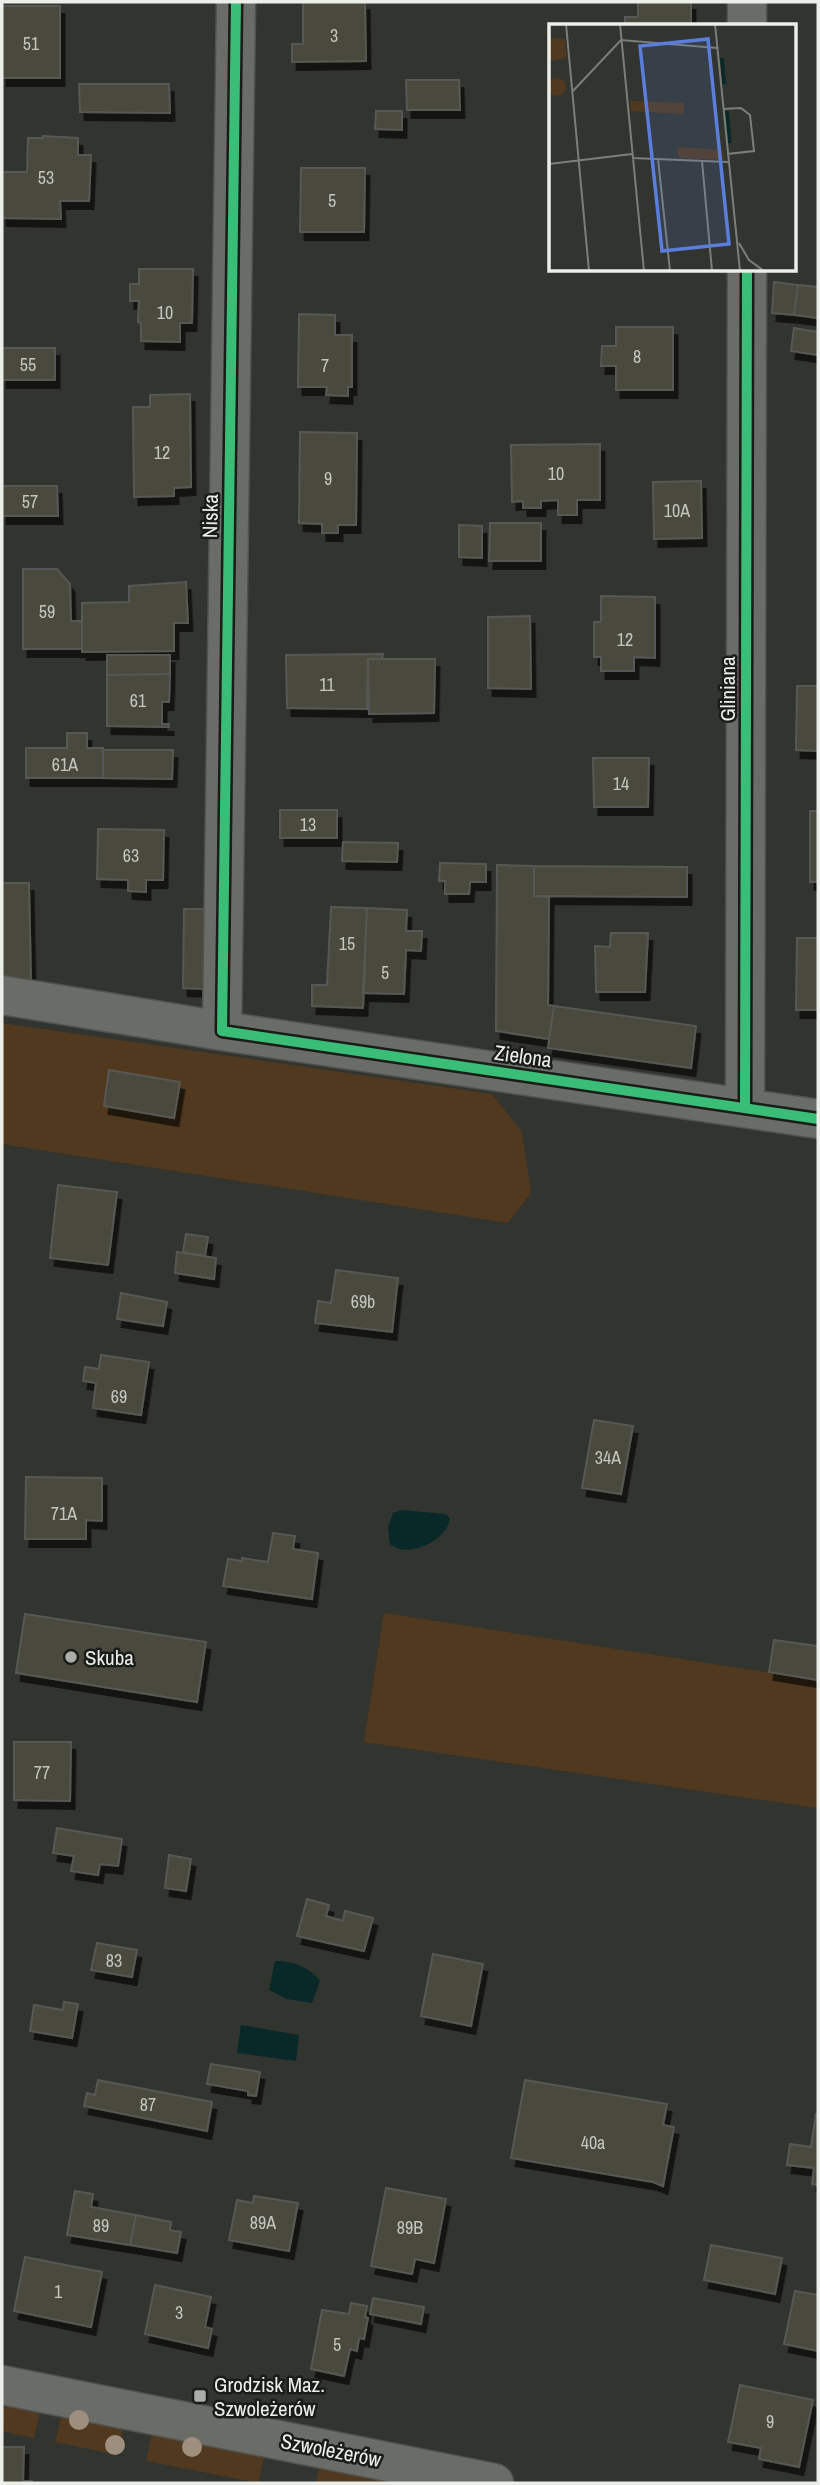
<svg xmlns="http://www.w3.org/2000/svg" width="820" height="2485" font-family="'Archivo Narrow',sans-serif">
<defs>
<filter id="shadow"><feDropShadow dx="4.5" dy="8" stdDeviation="0" flood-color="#0009"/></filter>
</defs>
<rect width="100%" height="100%" fill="#31342f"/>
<path fill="#51391f" d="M2,1023l490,71 30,38 9,61 -23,30 -506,-79z
M384,1613l434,67v128l-454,-66z
M2,2397l38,15 -6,26 -32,-7z
M68,2410l57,12 -7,33 -63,-13 6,-25z
M153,2428l109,23 2,7 -6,25 -112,-22z
M326,2464l56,12 3,7h-69l3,-14z"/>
<path fill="#092828" d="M401,1510l45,4 4,5c-3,21 -42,41 -60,25l-2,-16 5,-15z
M275,1961c17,-1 36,7 45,20l-8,22 -25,-4 -18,-9z
M241,2025l58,10 -3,26 -59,-8z"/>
<path fill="#4a493c" stroke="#575854" stroke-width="2" filter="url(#shadow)" d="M303,2h62l1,59 -74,1v-18h11z
M638,2h53v24h-66v-9h13z
M2,6h58v72h-58z
M406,80h53l1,30h-53z
M79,84h90l1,29 -90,-1z
M376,111h26v19l-27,-1z
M43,136l35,2v17h13l-2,46h-29l1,18 -59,-1v-46h25l1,-34h15z
M301,168h64l-1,64h-64z
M139,269h54l-1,54h-12v19l-39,-1v-18l-3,-1 1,-21h-9v-17h9z
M774,282l24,3 -4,30 -22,-2z
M798,285l20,2v31l-24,-3z
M299,314l36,1v20h17v52h-4v9l-22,-1 1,-8h-29z
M616,327h57v63h-57v-24h-15l1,-20h14z
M794,328l24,4v23l-27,-4z
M2,348h53v32h-53z
M190,394l1,93 -17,1v8l-40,1 -1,-90h17v-12z
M300,432l57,1 -1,92h-18v8h-16v-9l-23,-1z
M600,444v56h-23v15h-19v-15l-17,1v7h-18v-7l-11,1 -1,-57z
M701,481l1,57 -48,1 -1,-57z
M2,486h55l1,30h-56z
M490,523h51v38h-52z
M459,525l23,1v32l-23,-1z
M23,569h34l13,15 1,37h11v28h-59z
M186,582l2,41h-14v28l-92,1v-49l47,-1v-16z
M601,596l54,1v61l-21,-1v14h-33v-14h-7v-35h7z
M530,616l1,73 -43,-1v-71z
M383,654l-1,5h-14l-1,50 -80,-1 -1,-53z
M107,655h63v19l-63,1z
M368,659h67l-1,54 -65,1z
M170,674l-1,28h-7v22h7v3l-62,-1v-51z
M797,686h21v65l-22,-1z
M67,733h20v15h16v30h-77v-30h41z
M103,750h70l-1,29 -69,-1z
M593,758h56l-1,49h-54z
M280,810h57v28h-57z
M810,811h8v71h-8z
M98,829l66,1 -1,50h-17v12l-18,-1v-11l-31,-1z
M343,842l55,1 -1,19 -55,-1z
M440,863l46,1v18h-16l-1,12h-24v-13h-6z
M497,865l37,1v30l15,1 -1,108 6,1 -5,33 -53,-8z
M534,866l153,1v30l-153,-1z
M2,883h27l2,101 -29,-4z
M331,907l36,1 -4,100 -51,-2v-21h15z
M367,908l40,2 -1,21h16l-1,20 -15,-1 -2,44 -41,-1z
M184,909h21l-2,80 -20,-1z
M611,933h37l-3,59h-49l-1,-46 15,1z
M797,938h21v72h-22z
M554,1006l142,20 -5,42 -143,-20z
M109,1070l71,12 -6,36 -70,-12z
M58,1185l59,7 -9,73 -58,-7z
M186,1234l22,3 -3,19 -22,-4z
M177,1252l39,6 -2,21 -39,-6z
M336,1270l62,8 -6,54 -77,-9 3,-22 13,2z
M121,1293l46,9 -4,24 -46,-7z
M101,1355l48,7 -8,53 -48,-7 3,-25 -13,-2 2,-14 14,2z
M594,1420l39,6 -12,68 -39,-6z
M26,1477l76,1v43l-16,-1v19h-61z
M273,1533l22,3 -2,13 25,4 -6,46 -89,-13 5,-27 14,2v-3l26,4z
M25,1614l181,28 -9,60 -181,-29z
M774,1640l44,6v34l-49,-8z
M14,1742h57l-1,59 -56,-1z
M57,1828l65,11 -4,27 -18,-2 -2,11 -27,-4 3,-15 -21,-3z
M169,1855l22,4 -5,32 -21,-3z
M307,1899l22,6 -3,11 17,5 2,-10 28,7 -9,33 -67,-15z
M97,1943l40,7 -5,27 -41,-7z
M433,1954l50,10 -12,62 -50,-10z
M64,2002l14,2 -6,34 -42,-7 4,-26 29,5z
M211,2064l49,8 -4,24 -8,-1v-4l-41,-7z
M98,2080l114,22 -5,29 -123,-25 3,-13 8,2z
M525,2080l142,24 -4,21 11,2 -11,59 -10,-4 -142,-24z
M816,2114h2v71l-6,-1 2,-16 -27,-3 3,-21 21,3z
M386,2188l60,11 -12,64 -19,-4 -3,15 -41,-8z
M75,2191l18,3 -2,13 45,8 -6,30 -63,-10z
M254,2196l44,7 -9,48 -60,-11 8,-40 16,3z
M136,2215l35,7 -1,8 11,2 -4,21 -47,-8z
M711,2245l71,13 -7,36 -71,-14z
M25,2257l77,15 -11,55 -77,-16z
M155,2285l56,12 -6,30 7,2 -4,19 -63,-14z
M795,2291l23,4v56l-34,-7z
M373,2298l51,9 -3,17 -51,-10z
M351,2303l16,3 -2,11 3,1 -4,21 -5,-1 -2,13 -7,-2 -6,27 -33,-7 11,-59 27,4z
M740,2385l73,15 -14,67 -40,-8 2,-11 -33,-6z
M2,2447h22l-1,34h9v2h-30z"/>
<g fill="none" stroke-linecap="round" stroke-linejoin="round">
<defs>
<path id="minor" d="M747,26v-24
M2,995l220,36 596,88
M222,1031l14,-1029
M745,1108l2,-838
M2,2385l492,98"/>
</defs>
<use href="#minor" stroke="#50524e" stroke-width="41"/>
<use href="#minor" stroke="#6a6c68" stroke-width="38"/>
<defs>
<path id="cycleway" d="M236,2l-14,1029 596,88
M745,1108l2,-838"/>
</defs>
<use href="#cycleway" stroke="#1a1c19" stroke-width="15"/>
<use href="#cycleway" stroke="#3abd76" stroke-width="10"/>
</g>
<g fill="#9d8e7d">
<circle cx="79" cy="2420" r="10"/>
<circle cx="115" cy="2445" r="10"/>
<circle cx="192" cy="2447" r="10"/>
</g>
<g fill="#aaada8" stroke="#1a1c19" stroke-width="2.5">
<circle cx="71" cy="1657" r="7"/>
<rect x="193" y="2389" width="14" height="14" rx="3.5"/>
</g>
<g text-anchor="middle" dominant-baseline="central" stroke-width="5" stroke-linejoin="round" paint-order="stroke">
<g font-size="18" fill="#c3c5be">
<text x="334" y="35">3</text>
<text x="31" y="43">51</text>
<text x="46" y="177">53</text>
<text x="332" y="200">5</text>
<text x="165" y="312">10</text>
<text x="637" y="356">8</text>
<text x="28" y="364">55</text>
<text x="325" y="365">7</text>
<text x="162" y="452">12</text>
<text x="556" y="473">10</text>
<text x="328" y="478">9</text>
<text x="30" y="501">57</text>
<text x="677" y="510">10A</text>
<text x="47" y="611">59</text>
<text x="625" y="639">12</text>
<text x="327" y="684">11</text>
<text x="138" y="700">61</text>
<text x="65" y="764">61A</text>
<text x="621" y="783">14</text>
<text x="308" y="824">13</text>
<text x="131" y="855">63</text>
<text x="347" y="943">15</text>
<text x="385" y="972">5</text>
<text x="363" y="1301">69b</text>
<text x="119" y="1396">69</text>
<text x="608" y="1457">34A</text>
<text x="64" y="1513">71A</text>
<text x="42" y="1772">77</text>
<text x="114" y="1960">83</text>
<text x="148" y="2104">87</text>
<text x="593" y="2142">40a</text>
<text x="263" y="2222">89A</text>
<text x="101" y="2225">89</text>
<text x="410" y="2227">89B</text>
<text x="58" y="2291">1</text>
<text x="179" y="2312">3</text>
<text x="337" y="2344">5</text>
<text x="770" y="2421">9</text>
</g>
<g font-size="21" fill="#ebeee9" stroke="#1a1c19">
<text transform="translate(210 516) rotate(-89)">Niska</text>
<text transform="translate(727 689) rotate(-90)">Gliniana</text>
<text transform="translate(523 1056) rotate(8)">Zielona</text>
<text transform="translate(331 2450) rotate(11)">Szwoleżerów</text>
</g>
<g font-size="21" fill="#ebeee9" stroke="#1a1c19" text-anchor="start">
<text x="85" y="1657">Skuba</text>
<text x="214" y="2384">Grodzisk Maz.<tspan x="214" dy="24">Szwoleżerów</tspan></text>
</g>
</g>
<g transform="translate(549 24)">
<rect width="247" height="247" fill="#31342f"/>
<path d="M0,14l16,1 2,19 -18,3zM-1 63a9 9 0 1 1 18 0a9 9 0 1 1-18 0ZM81,77l54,2v11l-53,-3zM128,123l46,3 1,10 -45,-2z" fill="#51391f"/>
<path fill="none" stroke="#092828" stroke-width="3.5" d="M173,34l2,26M178,87l3,32"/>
<path fill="none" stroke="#7b7e79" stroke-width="2" d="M17,0l23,247M71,0l24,247M166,0l25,247M23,68l49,-52 96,8M174,85l18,-1 9,7 4,36 -27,3M83,134l96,4M109,135l12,112M153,137l10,110M0,140l83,-10M190,219l10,17 15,11"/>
<path fill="#5b7edd" fill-opacity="0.15" stroke="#5b7edd" stroke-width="3.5" d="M159,15l21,205 -67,7 -22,-205z"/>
<rect width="247" height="247" fill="none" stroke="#ebeee9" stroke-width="3.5"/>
</g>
<rect width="820" height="2485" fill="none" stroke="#ebeee9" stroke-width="7"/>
</svg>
